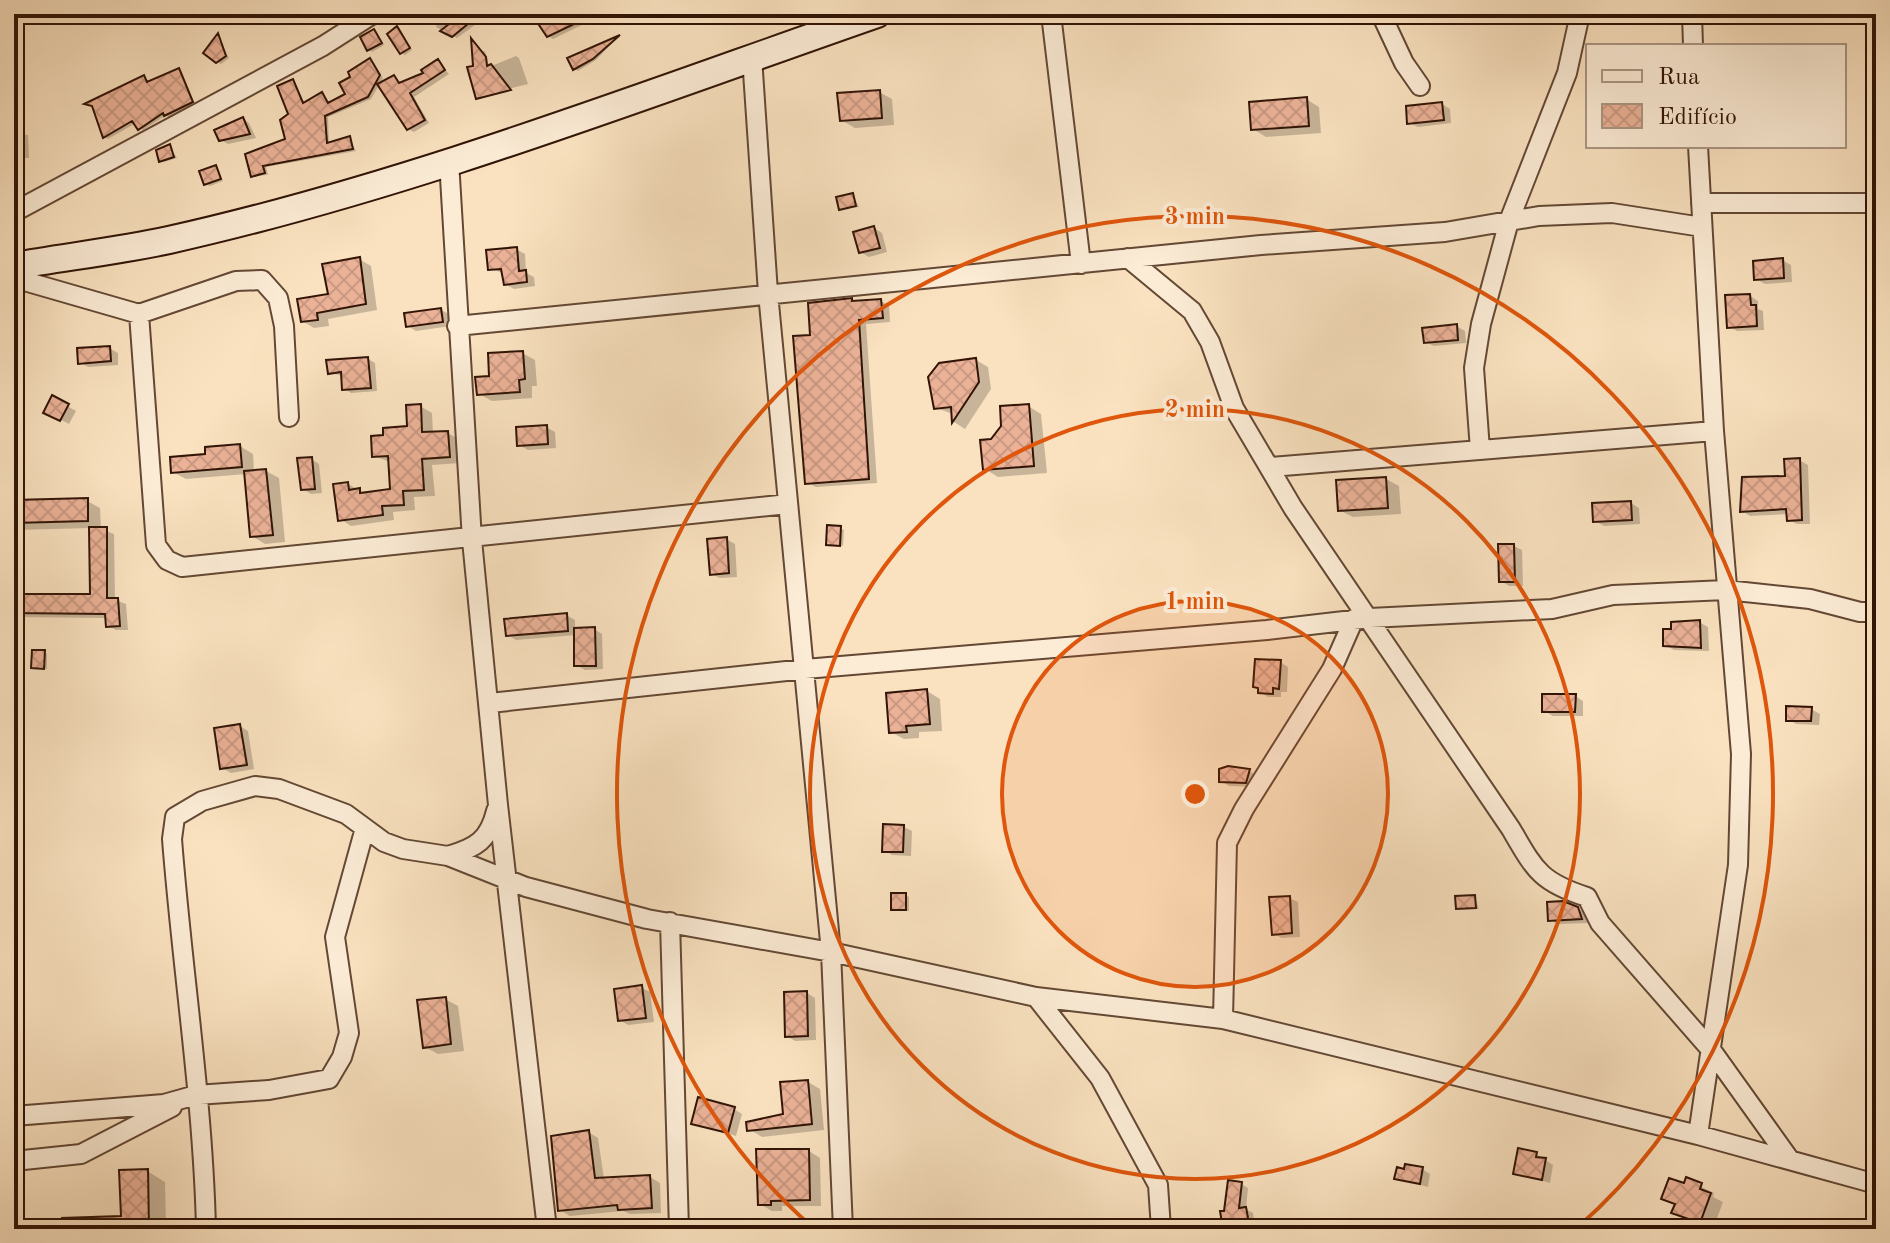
<svg xmlns="http://www.w3.org/2000/svg" width="1890" height="1243" font-family="'Old Standard TT',serif">
<defs>
<pattern id="building-cross-hatch" width="8" height="8" patternUnits="userSpaceOnUse" patternTransform="scale(2)"><rect width="8" height="8" fill="#ebb297"/><path d="M0 0l8 8M0 8l8-8" fill="none" stroke="#ca9881"/></pattern>
</defs>
<rect width="100%" height="100%" fill="#fae2c0"/>
<filter id="stains"><feTurbulence type="fractalNoise" baseFrequency=".0025" numOctaves="4"/><feColorMatrix values="0 0 0 0 .2 0 0 0 0 .09 0 0 0 0 .02 0 0 0 .5 -.17"/></filter>
<radialGradient id="worn" r=".72"><stop offset=".6" stop-color="#630" stop-opacity="0"/><stop offset="1" stop-color="#630" stop-opacity=".3"/></radialGradient>
<path fill="#0003" d="M441,14h49l-33,24 -21,-11z
M559,14h35l-6,3 2,4 -37,18 -5,-3z
M397,28l15,22 -7,5 -4,-2z
M374,31l10,14 -12,7 -3,-2z
M218,36l11,22 -8,6 -4,-2z
M619,36l-23,24 -18,11 -3,-2z
M485,51l4,16 27,-11 3,2 9,26 -51,13 -3,-45z
M370,60l13,18 -12,21 -43,18 1,27 20,-6 7,13 -90,16 2,8 -16,1 36,-36 5,-58 12,22 17,-9 8,9 17,-10z
M438,62l11,12 -35,23 15,26 -15,9 -6,-3 -14,-52 8,7 24,-10z
M179,71l16,33 -26,13 -3,-2 -23,15 -7,-7 -28,16 -3,-2 39,-60 5,6z
M879,92l13,7 2,26 -39,3 -14,-8z
M1306,99l13,8 2,26 -55,4 -13,-8z
M1442,104l8,5 1,14 -33,4 -9,-4z
M243,119l6,4 7,15 -28,6 -7,-4z
M14,127l1,6 13,2 1,23h-15z
M170,147l7,11 -13,4 -3,-2z
M216,169l7,12 -13,5 -4,-2z
M853,195l6,12 -18,2z
M874,228l8,5 5,19 -18,5 -9,-5z
M516,249l9,5 1,19 8,4 1,9 -21,3 -9,-5 -1,-11 -15,-4z
M359,259l12,7 6,44 -49,9 1,7 -15,2 -12,-7 29,-25z
M1782,260l9,5 1,17 -27,2 -9,-5z
M1750,296l8,5v8l5,2 1,19 -27,1 -8,-5z
M881,301l8,5 1,16 -24,2 11,159 -61,4 -9,-5 5,-145z
M441,310l8,4 2,12 -35,5 -8,-5z
M1456,326l9,5 1,12 -32,3 -8,-4z
M109,348l9,5v12l-30,2 -8,-5z
M522,353l13,7 2,26h-5v12l-40,3 -13,-7z
M368,359l7,4 2,28 -26,2 -7,-5 -1,-12 -13,-3z
M976,360l12,7 3,22 -26,40 -11,-7 -1,-8 -17,-6z
M53,398l23,13 -7,13 -23,-12z
M420,406l12,7 1,21 14,-1 12,6 1,24 -28,2 3,31 -21,1 1,13 -22,2 1,8 -43,6 -11,-7 8,-35 18,10 26,-3 -2,-29 -16,-6 35,-28z
M1028,406l13,8 6,59 -49,4 -13,-8 7,-28z
M546,427l9,5 1,16 -28,2 -9,-5z
M240,446l13,8 1,18 12,-1 13,7 6,64 -20,2 -13,-8 -6,-62 -60,5 -13,-7 34,-17z
M311,459l8,5 3,29 -11,1 -8,-5z
M1799,460l9,5 2,59h-13l-8,-4 -1,-6 -38,2 -8,-5 45,-33z
M1386,479l13,7 2,28 -48,3 -14,-7z
M87,501l13,7 1,21 13,5 1,66 11,4 2,26h-12l-8,-4 -1,-8 -93,-1v-20l78,-1 -1,-68 -77,2v-27z
M1631,503l8,5 1,16 -36,2 -9,-5z
M840,528l4,2 -1,16 -15,-2z
M726,539l9,5 2,33 -17,1 -9,-4z
M1514,546l8,4 1,36h-14l-8,-5z
M566,615l9,5v10l19,-1 8,5 1,35 -18,1 -9,-5v-30l-60,5 -8,-5z
M1699,622l9,5 1,24 -35,-1 -9,-5z
M44,652l3,2v15l-14,-2z
M1280,662l8,5 -1,25h-6v5h-13l-8,-5z
M927,691l13,8 2,32 -23,1v6l-15,1 -13,-7z
M1575,696l8,5v15h-30l-9,-5z
M1811,709l9,5 -1,11 -23,-1 -8,-5z
M240,726l8,5 6,38 -23,4 -9,-5z
M1249,771l9,5 -3,11 -26,-1 -8,-5z
M904,827l8,4 -1,25 -19,-1 -8,-5z
M905,895l4,2v14l-16,-2z
M1475,897l4,12 -21,-1z
M1289,898l9,4 2,35 -18,1 -8,-4z
M1578,909l9,5 3,9 -32,1 -8,-4z
M642,988l8,4 4,30 -26,3 -8,-5z
M807,993l8,5 1,42 -21,1 -8,-5z
M445,999l13,7 6,45 -26,3 -13,-7z
M808,1082l12,7 4,41 -62,7 -13,-8 36,-14z
M734,1109l8,5 -6,22 -43,-13z
M588,1132l10,6 6,41 46,-2 10,6 1,30 -31,1 -7,-3 -53,5 -10,-6z
M809,1151l11,7 1,48h-39v5h-10l-12,-7z
M1536,1154l17,11 -3,18 -35,-10z
M1422,1169l8,5 -2,13 -32,-9z
M147,1171l18,11 1,47h-91l48,-11z
M1687,1180l27,13 -1,4 10,5 -10,27 -39,-17 2,-6 -13,-8 22,-12z
M1241,1184l7,4 -2,21 7,4 2,16h-30l1,-17z"/>
<path fill="url(#building-cross-hatch)" stroke="#311406" stroke-width="2" d="M462,14h18l-28,23 -12,-6z
M555,14h40l-48,23 -8,-12z
M397,26l13,22 -10,6 -13,-20z
M374,29l8,14 -15,8 -7,-14z
M218,33l8,23 -10,7 -13,-10z
M620,35l-27,24 -20,11 -6,-12z
M471,38l15,19 1,9 4,-2 20,26 -35,9 -9,-32 6,-1z
M370,58l10,17 -12,22 -43,19 2,27 23,-7 3,13 -90,17 2,7 -14,4 -6,-23 40,-15 -5,-19 8,-6 -11,-28 16,-7 10,24 19,-11 6,11 17,-9 -6,-11 11,-6 -2,-5z
M438,59l7,11 -35,23 15,27 -18,10 -30,-46 17,-9 5,8 24,-10 -2,-3z
M179,68l14,34 -29,14 -1,-3 -25,17 -6,-9 -29,17 -11,-32 -8,-2 60,-29 3,7z
M880,90l2,28 -42,3 -3,-28z
M1307,97l2,29 -58,4 -2,-28z
M1442,102l2,18 -37,4 -1,-18z
M243,117l7,17 -31,7 -5,-11z
M170,144l4,13 -15,5 -3,-12z
M216,165l5,14 -17,6 -5,-14z
M853,193l3,13 -17,4 -3,-13z
M874,226l6,22 -21,5 -6,-21z
M517,247l2,24 7,-1 1,12 -23,3 -3,-16 -13,1 -2,-20z
M360,257l6,47 -49,9 1,7 -17,2 -4,-23 31,-5 -6,-30z
M1783,258l1,20 -30,2 -1,-19z
M1750,294l1,11h5l1,21 -30,2 -2,-33z
M852,298v3l29,-2 2,19 -24,2 10,159 -64,5 -12,-148 17,-1 -2,-32z
M441,308l2,14 -37,5 -2,-14z
M1457,324l1,16 -34,3 -2,-15z
M110,346l1,15 -33,3 -1,-16z
M523,351l2,28 -6,1 1,12 -43,3 -2,-18 14,-1 -1,-23z
M368,357l3,31 -29,2 -1,-18 -13,2 -2,-14z
M976,358l3,24 -27,41 -1,-16 -17,2 -6,-32 11,-14z
M52,395l17,9 -9,17 -17,-8z
M421,404l1,28 26,-1 2,26 -28,2 2,31 -21,1 1,14 -22,1 1,9 -45,6 -5,-37 15,-2 1,8 11,-2v5l30,-4 -2,-33 -16,1 -1,-21 12,-1v-7l24,-2 -1,-21z
M1029,404l5,62 -51,4 -3,-30 11,-1 10,-13 -1,-20z
M547,425l1,19 -31,2 -1,-19z
M240,444l2,23 -71,6 -1,-16 35,-3v-7z
M312,457l3,32 -14,1 -4,-32z
M1800,458l2,62 -15,1 -1,-12 -46,3 2,-35 43,-1 -1,-17z
M266,469l7,66 -23,2 -6,-66z
M1386,477l2,31 -50,3 -2,-31z
M88,498v23l-74,2v-23z
M1631,501l1,19 -39,2 -1,-19z
M827,525l14,1 -1,20 -14,-1z
M89,527h18v71h11l2,28 -14,1 -1,-13 -91,-1v-19h76z
M727,537l2,36 -19,2 -3,-36z
M1498,544h16l1,38h-16z
M567,613l1,18 -62,5 -2,-17z
M1700,620l1,28 -38,-2v-17h8v-7z
M595,627l1,39h-22v-38z
M32,650h13l-1,19 -13,-1z
M1255,659l26,1 -2,29 -6,-1v6l-15,-1v-5l-5,-1z
M927,689l3,35 -24,2 1,6 -18,1 -3,-40z
M1542,694h34l-1,18h-33z
M1786,706l26,1 -1,14h-25z
M240,724l7,41 -27,4 -6,-41z
M1228,766l22,3 -4,14 -27,-1v-13z
M883,824l21,1 -1,27h-21z
M891,893h15v17h-15z
M1475,895l1,13 -20,1 -1,-13z
M1290,896l2,37 -20,2 -3,-38z
M1563,901l15,6 4,12 -34,2 -1,-19z
M642,985l4,33 -28,3 -4,-32z
M807,991l1,45 -23,1 -1,-45z
M446,997l5,47 -28,4 -6,-48z
M808,1080l4,44 -65,7 -1,-9 37,-8 -3,-32z
M698,1097l37,10 -7,26 -37,-9z
M589,1130l6,48 55,-3 2,33 -34,2 -1,-5 -59,6 -7,-75z
M1518,1148l19,4 -1,5 10,1 -4,22 -29,-6z
M756,1149h53l1,51 -39,1v4h-13z
M1405,1164l18,3 -3,17 -26,-5 3,-12 7,2z
M148,1169l1,60h-87v-11l59,-2 -2,-46z
M1686,1177l16,6 -2,6 11,4 -11,30 -29,-10 4,-9 -14,-5 8,-21 15,5z
M1228,1180l14,2 -3,26 7,-1 4,22h-27l-3,-18h4z"/>
<g fill="none" stroke-linecap="round" stroke-linejoin="round">
<defs>
<path id="minor" d="M1051,14l30,250
M1381,14l23,49 16,23
M1692,14l1,32
M752,57l16,236 63,659 12,277
M449,161l23,379 26,265 49,424
M1701,203h175
M14,212l309,-166 50,-32
M1128,258l64,53 18,31 24,66 59,100 218,321c24,41 29,53 76,68l13,26 112,128 78,109
M14,278l125,36 97,-33 26,-1 16,18 6,28 5,91
M139,314l17,231 11,15 15,7 606,-63
M457,326l804,-81 184,-13 94,-16 73,-3 90,14
M1480,450l-6,-82 7,-44 28,-103 58,-148 13,-59
M1271,467l443,-36
M490,703l315,-34 462,-39 103,-12 182,-9 61,-14 113,-5 84,9 50,13h16
M448,856c28,-8 41,-16 48,-45
M670,922l9,307
M1036,997l64,81 58,107 3,44
M1223,1019l4,-176 17,-34 88,-140 22,-50
M14,1116l150,-12 32,-9 73,-5 60,-11 13,-22 7,-24 -14,-96 30,-109
M1698,1135l40,-270 3,-111 -27,-323 -16,-285
M14,1161l67,-7 91,-47
M206,1229c-3,-130 -24,-260 -34,-390l3,-22 27,-16 53,-15 24,3 67,25 38,28 19,7 45,7 78,31 121,32 184,33 205,45 187,22 475,116 178,49"/>
<path id="secondary" d="M14,266c51,-9 104,-15 155,-26 241,-54 475,-145 708,-226"/>
</defs>
<use href="#minor" stroke="#634834" stroke-width="22"/>
<use href="#secondary" stroke="#311406" stroke-width="30"/>
<use href="#minor" stroke="#fcecd6" stroke-width="18"/>
<use href="#secondary" stroke="#fcecd6" stroke-width="26"/>
</g>
<circle cx="1195" cy="794" r="193" fill="#df560c" fill-opacity=".12"/>
<g fill="none" stroke="#df560c" stroke-width="4">
<circle cx="1195" cy="794" r="193"/>
<circle cx="1195" cy="794" r="385"/>
<path d="M812 1227A578 578 0 1 1 1578 1227"/>
</g>
<circle cx="1195" cy="794" r="12" fill="#df560c" stroke="#fcecd6" stroke-width="4"/>
<g font-size="24" text-anchor="middle" font-weight="bold" fill="#df560c" stroke="#fcecd6" stroke-width="8" stroke-linejoin="round" paint-order="stroke">
<text x="1195" y="224">3 min</text>
<text x="1195" y="417">2 min</text>
<text x="1195" y="609">1 min</text>
</g>
<rect width="1890" height="1243" fill="none" stroke="#fae2c0" stroke-width="48"/>
<rect x="16" y="16" width="1858" height="1211" fill="none" stroke="#311406" stroke-width="4"/>
<rect x="24" y="24" width="1842" height="1195" fill="none" stroke="#311406" stroke-width="2"/>
<rect x="1586" y="44" width="260" height="104" fill="#fcecd6" stroke="#ab9683" stroke-width="2"/>
<rect x="1602" y="70" width="40" height="12" fill="#fcecd6" stroke="#ab9683" stroke-width="2"/>
<text x="1658" y="84" font-size="24" fill="#311406">Rua</text>
<rect x="1602" y="104" width="40" height="24" fill="url(#building-cross-hatch)" stroke="#ab9683" stroke-width="2"/>
<text x="1658" y="124" font-size="24" fill="#311406">Edifício</text>
<rect width="100%" height="100%" filter="url(#stains)"/>
<rect width="100%" height="100%" fill="url(#worn)"/>
</svg>
